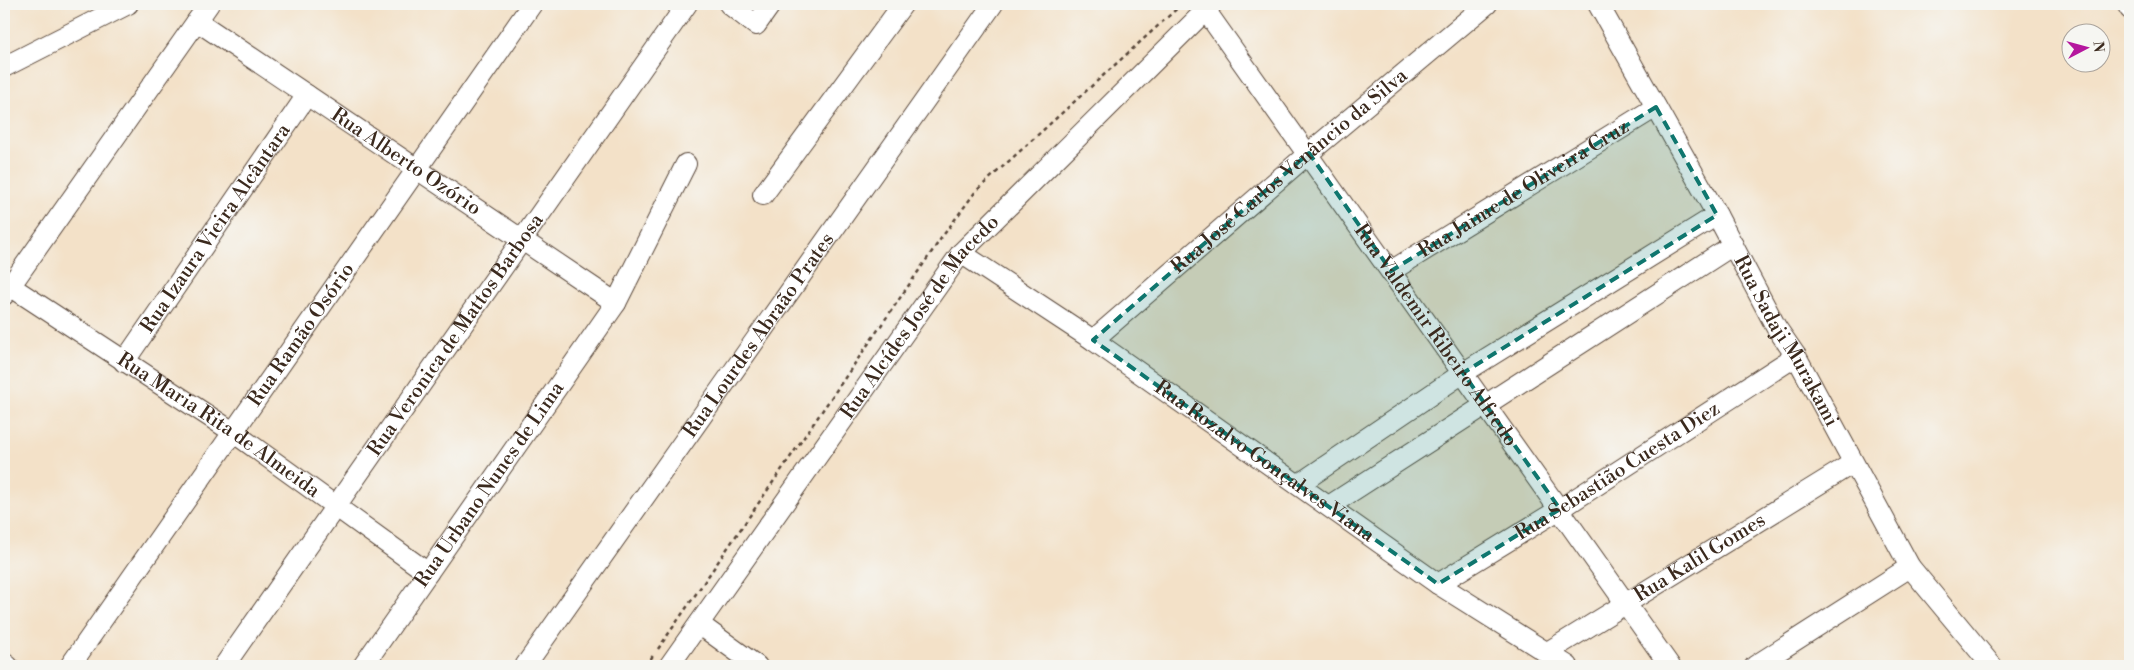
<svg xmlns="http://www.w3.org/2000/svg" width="2134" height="670" font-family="'Libre Bodoni',serif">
<rect width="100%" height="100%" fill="#f6f6f2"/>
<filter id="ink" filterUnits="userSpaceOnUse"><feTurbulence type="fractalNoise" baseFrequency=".02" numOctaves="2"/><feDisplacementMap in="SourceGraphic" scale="10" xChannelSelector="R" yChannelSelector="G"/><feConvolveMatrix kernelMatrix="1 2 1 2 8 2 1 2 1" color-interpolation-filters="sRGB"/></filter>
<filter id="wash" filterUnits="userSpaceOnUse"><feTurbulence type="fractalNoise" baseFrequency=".0096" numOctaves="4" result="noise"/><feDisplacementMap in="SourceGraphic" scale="20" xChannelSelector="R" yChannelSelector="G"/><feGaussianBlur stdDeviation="1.12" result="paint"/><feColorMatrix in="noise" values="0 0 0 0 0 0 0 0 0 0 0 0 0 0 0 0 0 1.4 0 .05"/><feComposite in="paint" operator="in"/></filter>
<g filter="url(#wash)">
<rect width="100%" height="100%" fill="#f3e1c8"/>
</g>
<g filter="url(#ink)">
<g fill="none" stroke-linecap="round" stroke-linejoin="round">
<defs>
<g id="minor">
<path d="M729,4l27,21 15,-21"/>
<path id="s1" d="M1201,4l469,662"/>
<path id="s2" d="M1598,4l119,211 59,112 20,29 114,211 82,99"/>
<path d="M2127,4l3,5"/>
<path id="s3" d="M197,21l419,282"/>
<path d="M4,67l124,-63"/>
<path d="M763,195l140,-191"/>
<path id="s4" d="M961,253l132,87 345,244 130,82"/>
<path id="s5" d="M1391,271l265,-164"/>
<path id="s6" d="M4,282l229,150 195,141"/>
<path d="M4,295l205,-291"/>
<path id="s7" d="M1093,340l216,-187 178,-149"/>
<path id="s8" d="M124,362l183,-267"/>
<path d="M1299,484l164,-111 254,-158"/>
<path d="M1329,506l404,-261"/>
<path id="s9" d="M1438,584l122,-75 236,-153"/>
<path d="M699,624l58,42"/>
<path id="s10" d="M1546,653l307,-190"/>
<path d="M4,663l4,3"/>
<path id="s11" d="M70,666l462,-662"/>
<path id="s12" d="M224,666l463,-662"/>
<path id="s13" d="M363,666l253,-363 70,-139"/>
<path id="s14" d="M525,666l468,-662"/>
<path id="s15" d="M669,666l292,-413 251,-249"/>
<path d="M1755,666l155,-99"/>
</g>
</defs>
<use href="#minor" stroke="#574538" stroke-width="22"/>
<path stroke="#574538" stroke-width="2.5" stroke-dasharray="4 4" stroke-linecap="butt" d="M658,649l284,-412 34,-46 206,-187
M646,666l8,-12"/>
<use href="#minor" stroke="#fff" stroke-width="20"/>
</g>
</g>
<path fill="#0f766e" fill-opacity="0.2" stroke="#0f766e" stroke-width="4" stroke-dasharray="10 6" stroke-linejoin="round" d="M1656,107l61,108 -254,158 97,136 -122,75 -345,-244 216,-187 82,118z"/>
<g text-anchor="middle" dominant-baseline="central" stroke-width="4.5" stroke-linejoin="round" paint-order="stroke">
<g font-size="20" fill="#3b2a1e" stroke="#f6f6f2">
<text stroke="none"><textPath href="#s3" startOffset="252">Rua Alberto Ozório</textPath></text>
<text stroke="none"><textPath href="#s7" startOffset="259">Rua José Carlos Venâncio da Silva</textPath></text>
<text stroke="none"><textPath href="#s5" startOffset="156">Rua Jaime de Oliveira Cruz</textPath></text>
<text stroke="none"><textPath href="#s8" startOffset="162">Rua Izaura Vieira Alcântara</textPath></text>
<text stroke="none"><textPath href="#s15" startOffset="430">Rua Alcídes José de Macedo</textPath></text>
<text stroke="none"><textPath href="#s1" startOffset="406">Rua Valdemir Ribeiro Alfredo</textPath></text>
<text stroke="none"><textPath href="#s11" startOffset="404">Rua Ramão Osório</textPath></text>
<text stroke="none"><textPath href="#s12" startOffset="404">Rua Veronica de Mattos Barbosa</textPath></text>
<text stroke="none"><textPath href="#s14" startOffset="405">Rua Lourdes Abraão Prates</textPath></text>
<text stroke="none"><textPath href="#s2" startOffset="386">Rua Sadaji Murakami</textPath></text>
<text stroke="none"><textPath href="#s6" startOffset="258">Rua Maria Rita de Almeida</textPath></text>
<text stroke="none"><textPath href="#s4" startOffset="368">Rua Rozalvo Gonçalves Viana</textPath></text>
<text stroke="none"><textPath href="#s9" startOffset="212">Rua Sebastião Cuesta Diez</textPath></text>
<text stroke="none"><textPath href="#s13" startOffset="221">Rua Urbano Nunes de Lima</textPath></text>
<text stroke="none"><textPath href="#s10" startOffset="181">Rua Kalil Gomes</textPath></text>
</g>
</g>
<rect width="2134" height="670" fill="none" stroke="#f6f6f2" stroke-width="20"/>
<g transform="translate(2086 48) rotate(84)"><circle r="24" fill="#f6f6f2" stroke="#aba49d"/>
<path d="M0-4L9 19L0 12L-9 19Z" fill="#b5179e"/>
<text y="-8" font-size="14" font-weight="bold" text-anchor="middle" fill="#3b2a1e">N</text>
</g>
</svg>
